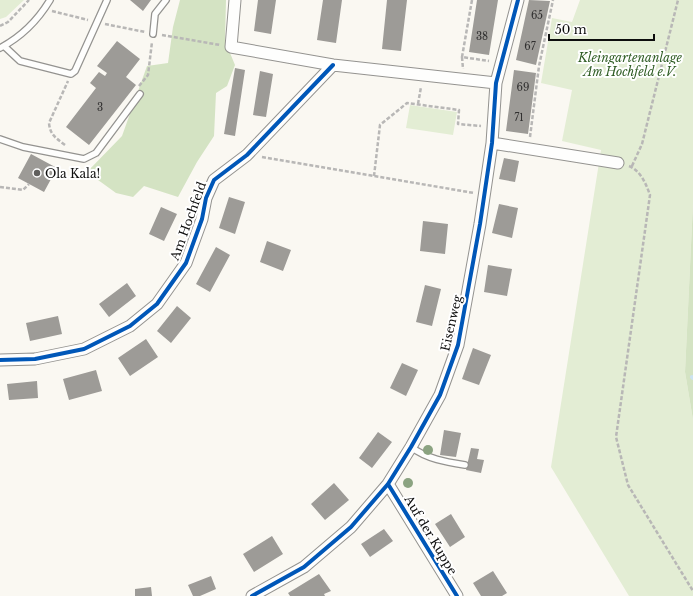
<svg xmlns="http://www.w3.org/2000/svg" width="693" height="596" font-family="'Libre Baskerville',serif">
<rect width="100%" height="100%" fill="#faf8f2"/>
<path fill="#e3edd4" d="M0,0h24l-18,17 -6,2z
M580,0h113v203l-8,169 8,48v176h-64l-78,-129 50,-317 -39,-9 10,-51 -31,-7 11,-65 20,4z
M410,105l47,7 -4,23 -47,-7z"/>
<path fill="#d4e3c3" d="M180,0h46l-1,41 10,24 -8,21 -11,7 -2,43 -17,26 -19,35 -34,-11 -11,11 -17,-4 -29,-21 35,-36 25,-70 21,-3 5,-36z
M693,203v217l-8,-48z"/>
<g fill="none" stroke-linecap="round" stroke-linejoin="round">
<path stroke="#cce3f0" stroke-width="4" d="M692,377l1,1"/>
</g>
<path fill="#9d9b97" d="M130,0h21l-8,11z
M258,0h18l-5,34 -17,-3z
M323,0h19l-6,43 -19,-3z
M387,0h20l-6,51 -19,-2z
M477,0h21l-9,55 -20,-3z
M529,0l21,1 -14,64 -20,-5z
M117,41l23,18 -14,18 10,8 -47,60 -23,-18 30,-39 -6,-5 9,-11 6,4 2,-3 -10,-7z
M235,68l10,2 -10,66 -11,-2z
M514,70l22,3 -8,61 -22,-3z
M260,71l13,3 -7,43 -13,-2z
M31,154l26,14 -13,24 -26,-14z
M504,158l15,3 -4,21 -16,-3z
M229,197l16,5 -10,32 -16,-6z
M499,204l19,4 -6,30 -20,-5z
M161,207l16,7 -13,27 -15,-7z
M423,221l25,3 -3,30 -25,-3z
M267,241l24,9 -8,21 -23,-9z
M216,247l14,8 -20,37 -14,-8z
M488,265l24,4 -5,27 -23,-4z
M127,283l9,13 -27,21 -10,-13z
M425,285l16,4 -9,37 -16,-4z
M177,306l14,12 -20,25 -14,-12z
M58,316l4,18 -32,7 -4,-18z
M146,339l12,18 -28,19 -12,-18z
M473,348l18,7 -12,30 -17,-6z
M402,363l16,7 -12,26 -16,-8z
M96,370l6,21 -33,9 -6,-21z
M37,381l1,17 -29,2 -2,-16z
M444,430l17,3 -5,24 -16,-2z
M378,432l14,10 -20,26 -13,-10z
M471,448l8,1 -2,10 7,1 -3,13 -15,-3z
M334,483l15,17 -24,20 -14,-16z
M451,514l14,23 -15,10 -15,-23z
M384,529l9,12 -23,16 -9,-13z
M272,536l11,18 -29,18 -11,-18z
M493,571l14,22 -5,3h-21l-8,-13z
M319,574l12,17 -7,3 1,2h-35l-2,-3z
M211,576l5,13 -16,7h-7l-5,-11z
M151,587l1,9h-17v-7z"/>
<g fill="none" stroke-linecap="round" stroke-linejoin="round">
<defs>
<path id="service" d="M153,34l2,-20 11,-14
M4,46l16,15 51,13 4,-3 32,-71
M0,48c21,-11 38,-28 50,-48
M0,139l23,8 61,12 12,-6 44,-59
M411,447c16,12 35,15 54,18"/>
<path id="minor" d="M235,0l-4,47 102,18 163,18
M492,143l126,20
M0,360l35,-1 49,-10 46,-23 27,-22 29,-41 16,-44 4,-21 8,-18 33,-25 86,-90
M388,484l69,112
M252,596l52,-29 47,-40 37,-43 23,-37 29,-52 18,-50 22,-121 12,-81 4,-60 22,-83"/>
</defs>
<use href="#service" stroke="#949390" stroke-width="8"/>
<use href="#minor" stroke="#949390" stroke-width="13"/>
<path stroke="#b8b7b6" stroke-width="2.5" stroke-dasharray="4 2" stroke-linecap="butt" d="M472,0l-10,57 27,4
M52,11l36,9
M105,24l40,8
M0,26l8,-4 21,-22
M162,35l58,10
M462,57l1,12
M139,86l9,-11 4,-33
M418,104l3,-17
M530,137l9,-71 14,-66
M65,145c-9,-7 -15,-10 -16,-22l19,-42
M262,157l212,36
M629,166c12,5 17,18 21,29l-34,242 12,48 65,106
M632,166l10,-22 36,-144
M374,176l6,-51 27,-22 52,7 -1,14 23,2
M0,187l23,3 6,-6"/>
<use href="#service" stroke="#fefefd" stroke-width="5.5"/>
<use href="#minor" stroke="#fefefd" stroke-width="11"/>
<defs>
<path id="cycleway" d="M0,360l35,-1 49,-10 46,-23 27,-22 29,-41 16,-44 4,-21 8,-18 33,-25 86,-90
M388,484l69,112
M252,596l52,-29 47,-40 37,-43 23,-37 29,-52 18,-50 22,-121 12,-81 4,-60 22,-83"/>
</defs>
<use href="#cycleway" stroke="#fff" stroke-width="6"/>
<use href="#cycleway" stroke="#0057b8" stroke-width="4"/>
</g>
<g fill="#8ba381">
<circle cx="428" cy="450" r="5"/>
<circle cx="408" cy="483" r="5"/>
</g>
<circle fill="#605f5d" stroke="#fff" stroke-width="1.5" cx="37" cy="173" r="4"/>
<g text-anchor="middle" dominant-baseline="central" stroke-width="4" stroke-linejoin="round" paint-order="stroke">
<g font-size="10" fill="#313030">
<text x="537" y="15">65</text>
<text x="482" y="36">38</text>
<text x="530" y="46">67</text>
<text x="523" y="87">69</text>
<text x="100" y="107">3</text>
<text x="519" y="117">71</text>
</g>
<g font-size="12" font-style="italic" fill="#305d25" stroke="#fff">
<text x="630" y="57">Kleingartenanlage<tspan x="630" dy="14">Am Hochfeld e.V.</tspan></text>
</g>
<g font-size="12" fill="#0d0d0d" stroke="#fff" text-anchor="start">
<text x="45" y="173">Ola Kala!</text>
</g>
<g font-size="12" fill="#0d0d0d" stroke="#fff">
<text transform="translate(188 221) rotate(-70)">Am Hochfeld</text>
<text transform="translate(451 323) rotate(-77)">Eisenweg</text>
<text transform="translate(431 535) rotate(59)">Auf der Kuppe</text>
</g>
</g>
<path d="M549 34v6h105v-6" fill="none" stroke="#0d0d0d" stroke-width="2"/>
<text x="555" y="34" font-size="12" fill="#0d0d0d" stroke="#ffffff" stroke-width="3" paint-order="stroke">50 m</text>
</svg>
